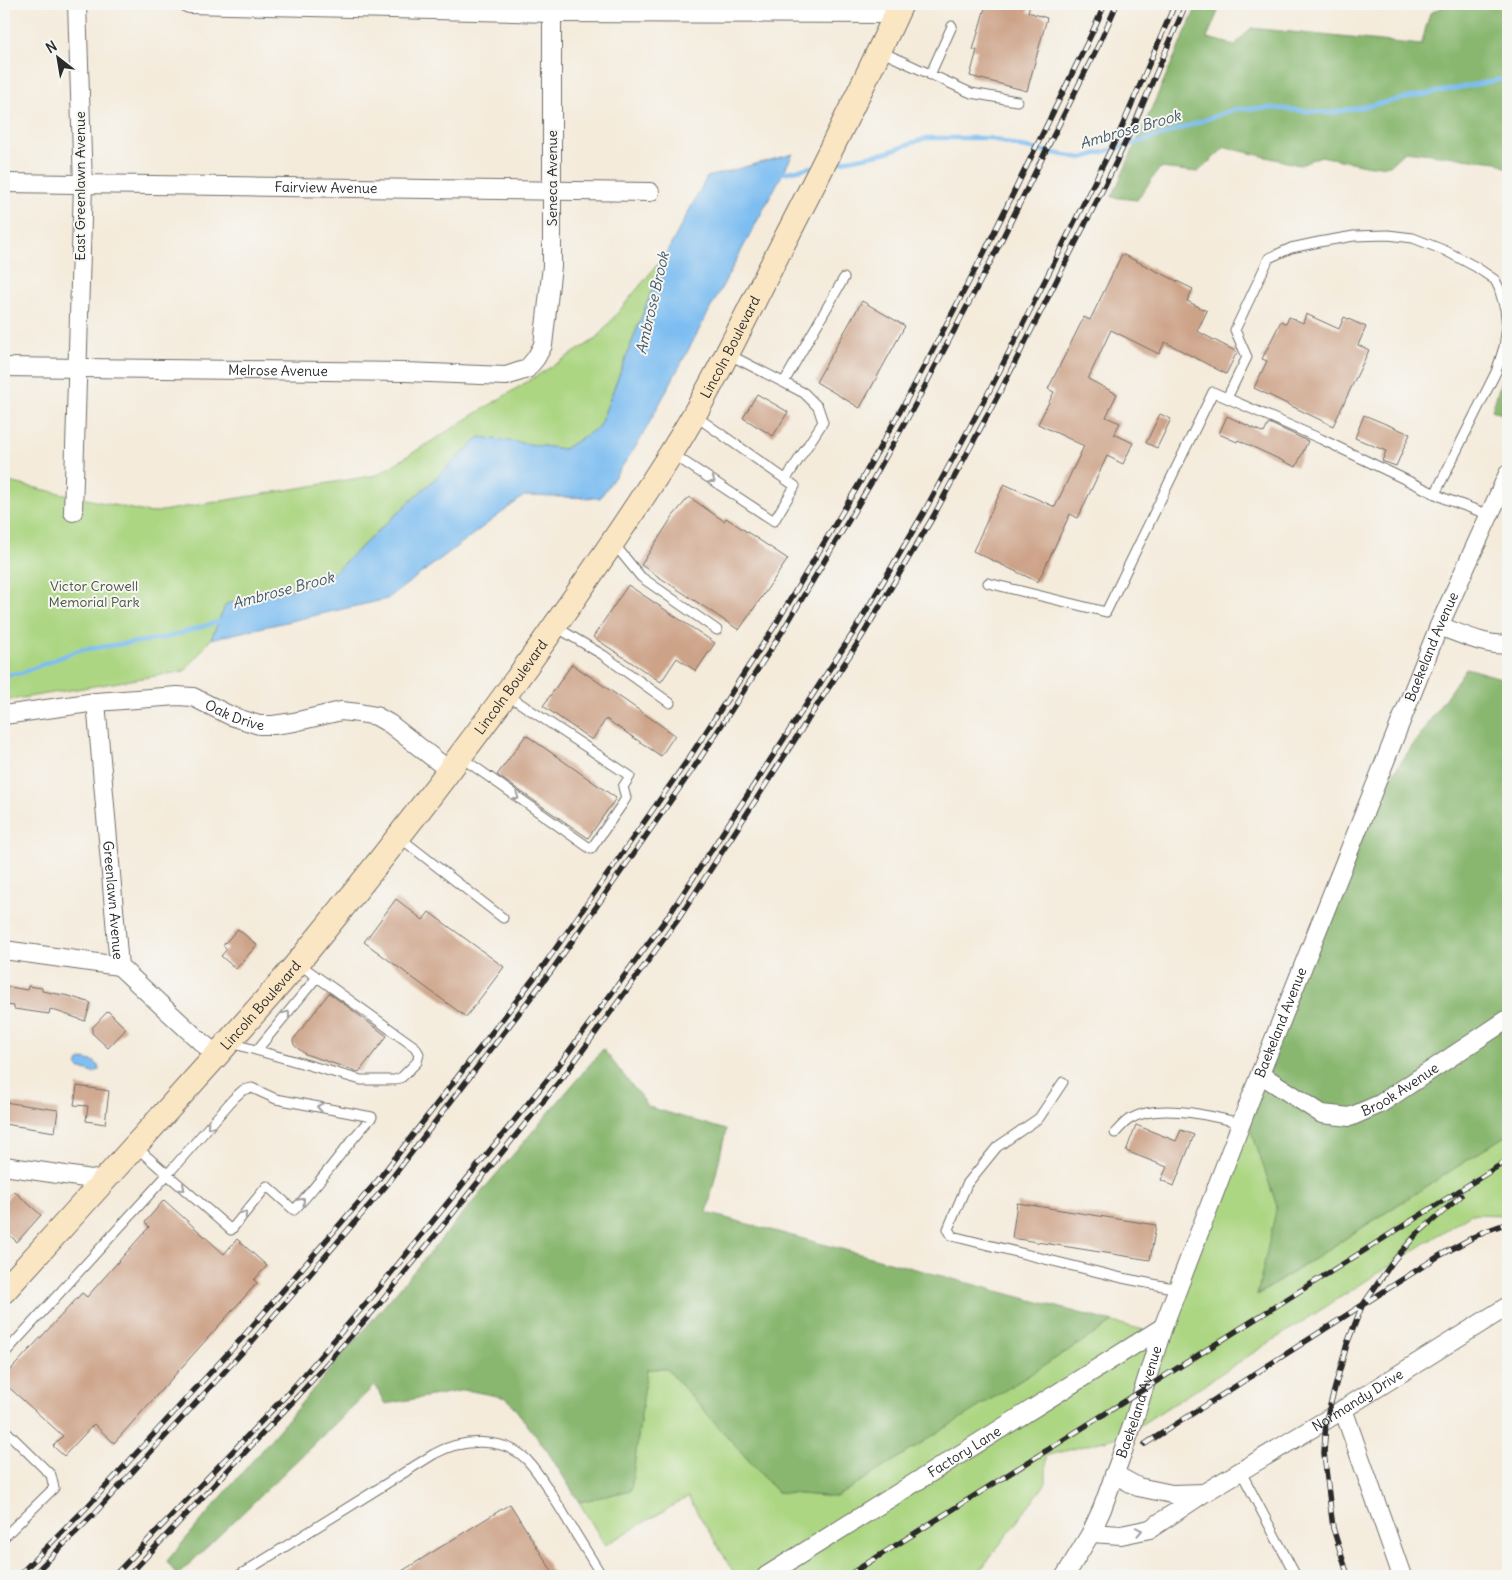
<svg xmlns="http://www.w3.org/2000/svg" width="1512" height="1580" font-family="Delius,sans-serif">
<rect width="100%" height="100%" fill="#f6f6f2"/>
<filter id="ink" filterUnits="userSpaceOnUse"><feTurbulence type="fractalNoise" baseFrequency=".02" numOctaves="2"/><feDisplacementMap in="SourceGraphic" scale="10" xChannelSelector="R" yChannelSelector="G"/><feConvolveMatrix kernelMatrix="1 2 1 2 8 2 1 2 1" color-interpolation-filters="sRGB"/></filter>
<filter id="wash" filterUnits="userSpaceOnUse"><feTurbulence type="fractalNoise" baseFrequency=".0096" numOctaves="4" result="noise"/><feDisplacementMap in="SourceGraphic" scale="20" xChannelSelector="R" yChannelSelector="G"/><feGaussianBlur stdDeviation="1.12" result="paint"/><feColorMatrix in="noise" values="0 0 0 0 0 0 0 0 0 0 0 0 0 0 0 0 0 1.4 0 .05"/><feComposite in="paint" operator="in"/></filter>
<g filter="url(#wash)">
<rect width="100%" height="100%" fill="#f4ebdb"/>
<path fill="#acd682" stroke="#6c8056" d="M666,254l-67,173 -35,22 -84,-12 -157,145 -97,22 -15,35 -26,32 -181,30v-220l146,32 227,-38 219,-136z
M1247,1118l30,88 -19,89 250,-161v81l-37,-1 -348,222 -77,20v27l-70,93h-240l-48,-79 -83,48 -26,-43 52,-12 16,-121h20l110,123 59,5 277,-175 50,13z"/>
<path fill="#89b770" stroke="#5a714e" d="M1198,4h23l-14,34 28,7 16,-17 170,17 9,-32 11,-5 1,-4h66v165l-11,-7 -92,-11 -15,14 -20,1 -49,-10 -22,9 -74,-18 -27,25 -38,-4 -23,32 -25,-3z
M1508,361v56l-16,-7z
M1466,668l42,12v454l-251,161 20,-89 -30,-88 97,-273z
M603,1049l46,58 77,23 -19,83 406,109 -277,175 -59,-5 -110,-123h-20l-16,121 -52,12 -31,-50 -41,-54 -41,-8 -81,14 -10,-19 -198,191 -10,-15z"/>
<path fill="#7dbdf1" stroke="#54748e" d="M793,154l-154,288 -39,56 -76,-2 -137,103 -176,40 15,-35 97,-22 157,-145 84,12 35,-22 67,-173 41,-77z
M84,1059l11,3 4,5v3l-6,3 -15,-5 -1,-2 2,-5z"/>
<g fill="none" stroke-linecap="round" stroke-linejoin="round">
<path stroke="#7dbdf1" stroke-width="4.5" d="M832,163l53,-10 41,-15h63l32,9 61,11 78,-22 75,-27 37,-1 59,5 177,-35
M778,174l34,-7
M4,675l17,-2 58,-23 86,-12 59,-18"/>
</g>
<g id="blocks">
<path fill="#cda388" d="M986,4h44l-2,8 19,6 -20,73 -57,-15 7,-26h-4z
M1122,254l71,35 -6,12 20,10 -10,20 40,21 -11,22 -61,-32 -6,12 -48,-24 -23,49 29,15 -11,23 14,6 -6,11 19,9 -10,21 -16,-8 -29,62 -8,-4 -32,68 -65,-31 31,-67 51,23 29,-61 -46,-22 16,-32 -6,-3 36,-72 6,3z
M862,301l43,25 -45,82 -44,-26z
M1306,314l33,15 5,-12 22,10 -8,18 11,5 -36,76 -79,-38 13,-27 -5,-2 19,-38 5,3 3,-7 14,6z
M757,394l31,18 -15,24 -30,-18z
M1160,414l11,5 -14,29 -11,-5z
M1364,415l46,19 -14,32 -14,-5 4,-10 -31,-13z
M1227,416l37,17 5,-10 39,18 -12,26 -58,-27 -1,2 -18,-8z
M689,497l35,24 2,-3 62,41 -49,71 -98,-65 32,-49z
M628,585l87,58 -19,28 -19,-13 -16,24 -68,-45z
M572,664l103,71 -14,21 -55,-37 -14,21 -49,-34z
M526,735l90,63 -28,40 -91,-63z
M396,899l27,21 6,-8 75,55 -38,50 -102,-75z
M238,929l19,16 -21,24 -15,-13 6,-7 -4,-4z
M4,986l23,4 1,-4 14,2v3l27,5 22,7 -6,18 -35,-12 -1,5 -35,-5v-3l-10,-1z
M329,993l58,43 -28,36 -54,-18 -11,-9 -1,-5z
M108,1011l18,18 -18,19 -16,-15v-5z
M77,1086l32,5 -4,33 -19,-3 2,-15 -14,-1z
M4,1102l54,8 -3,22 -51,-8z
M1136,1125l40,16 5,-11 13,5 -20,51 -13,-6 6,-13 -41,-16z
M14,1191l27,24 -24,27 -13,-12v-28z
M164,1200l60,54 13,-15 30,27 -13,14 3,3 -143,160 -20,-19 -30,32 -11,-10 10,-10 -59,-53v-6l78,-84 5,4 62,-70 -4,-5z
M1017,1203l139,22 -6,35 -138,-22z
M510,1504l45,72h-161z"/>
</g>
</g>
<g filter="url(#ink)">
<use href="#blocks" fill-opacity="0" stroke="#716e69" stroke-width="1"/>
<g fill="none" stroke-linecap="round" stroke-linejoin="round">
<defs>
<path id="service" d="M880,51l91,42 46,8
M930,75l22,-49
M728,354l76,39 14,14 5,15 -37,57
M784,382l60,-104
M1227,398l20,-41 -12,-27 34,-72 22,-10 28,-6 35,-6 34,-1 25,3 33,13 30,16 19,13 4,8 6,21 2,17 -3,21 -8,25 -61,122
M671,453l103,68 21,-35 -101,-71
M614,544l27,33 76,53
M988,583l118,29 107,-220 108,47 125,60 44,16
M556,627l47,28 67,48
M460,757l15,10 116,82 32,-46 3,-5 -3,-11 7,-11 -124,-82
M399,837l104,81
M231,1043l130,37h34l7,-3 15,-15 2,-8 -4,-7 -116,-83
M257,1050l60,-73
M1063,1082l-24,36 -42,29 -30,37 -19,45 4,7 170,42 56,11
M1115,1133c5,-5 9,-11 15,-14 28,-17 81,-3 111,4
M4,1354l163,-179 66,-76 10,-9 9,-2 24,11 96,18c-28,30 -50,64 -78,93l-27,-24 -36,44 -95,-83
M4,1429l47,46 3,13 -50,49
M1241,1472l55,104
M238,1576l196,-122c28,-15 69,-18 93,6 14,15 24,34 35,51 13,22 27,44 40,65"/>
<g id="minor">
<path d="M189,4l363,9 344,1"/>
<path id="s1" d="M4,183l646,9"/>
<path id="s2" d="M4,367l401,5 101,4 21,-7 9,-11 7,-13 9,-79v-262"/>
<path d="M73,512l10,-327 -6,-181"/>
<path d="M1439,626c20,7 48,21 69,18"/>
<path id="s3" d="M96,702l23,264 82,76 16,13"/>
<path id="s4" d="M4,715l92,-13 81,-6 16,1 38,19 28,9h14l21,-3 47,-11 18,2 17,3 14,8 60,47"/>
<path d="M4,950l115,16"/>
<path id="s5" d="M1260,1074l62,40 28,3 30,-13 128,-85"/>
<path d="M4,1166l101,15"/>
<path d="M1343,1409l59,167"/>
<path d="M1114,1474l24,13 34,7 32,-1"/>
<path id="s6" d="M1091,1533l30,2 29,-6 54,-36 122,-73 182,-114"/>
<path id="s7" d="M766,1576l397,-249"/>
<path id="s8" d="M1065,1576l26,-43 11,-24 30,-83 31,-99 97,-253 179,-448 69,-152"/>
</g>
<g id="secondary">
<path id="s9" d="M4,1291c71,-78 142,-157 212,-235 28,-32 57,-63 84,-96 132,-161 257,-329 370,-505 38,-60 69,-125 101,-188 45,-87 89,-174 130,-263"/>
</g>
</defs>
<use href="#service" stroke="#716e69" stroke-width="11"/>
<use href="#minor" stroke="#716e69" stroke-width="20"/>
<use href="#secondary" stroke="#716e69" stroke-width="26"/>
<use href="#service" stroke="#fff" stroke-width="9"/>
<use href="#minor" stroke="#fff" stroke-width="18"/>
<use href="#secondary" stroke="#fbe6c4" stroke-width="24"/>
<defs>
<path id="rail" d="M1145,1444l294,-188 44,-24 25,-9
M18,1576l68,-68 156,-170 136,-158 166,-215 145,-207 85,-131 88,-148 45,-80 77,-146 107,-218 14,-31
M32,1576l61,-61 156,-170 136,-158 167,-217 145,-207 85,-131 89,-149 45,-80 77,-146 108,-217 16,-36
M114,1576l178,-187 82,-95 185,-229 110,-150 184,-282 71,-121 69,-128 128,-255 54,-125
M128,1576l171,-181 83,-94 185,-229 110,-151 184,-283 72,-121 69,-129 108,-213 26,-55 50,-116
M847,1576l661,-416
M1348,1576l-15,-48 -9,-75 2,-33 21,-76 15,-38 32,-46 22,-25 45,-39"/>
</defs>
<use href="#rail" stroke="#2b2b2b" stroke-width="5.5"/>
<use href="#rail" stroke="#f6f6f2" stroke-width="4" stroke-dasharray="11" stroke-linecap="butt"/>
</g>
<defs><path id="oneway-chevron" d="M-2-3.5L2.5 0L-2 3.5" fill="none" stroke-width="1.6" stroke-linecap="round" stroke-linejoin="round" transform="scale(1.25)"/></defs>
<g stroke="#a0a0a0">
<use href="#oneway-chevron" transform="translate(712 480) rotate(34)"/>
<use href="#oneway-chevron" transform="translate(516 797) rotate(35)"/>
<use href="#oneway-chevron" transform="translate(287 1014) rotate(-51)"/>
<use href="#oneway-chevron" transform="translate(320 1107) rotate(-170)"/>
<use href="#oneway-chevron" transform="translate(210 1126) rotate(131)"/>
<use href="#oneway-chevron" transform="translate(182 1188) rotate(41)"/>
<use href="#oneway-chevron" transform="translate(302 1201) rotate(-47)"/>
<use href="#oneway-chevron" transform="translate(244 1214) rotate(-51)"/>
<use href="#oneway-chevron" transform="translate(1139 1531) rotate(-11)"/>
</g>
</g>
<g text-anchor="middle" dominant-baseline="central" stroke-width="4" stroke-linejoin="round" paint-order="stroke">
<g font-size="14" fill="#2b2b2b" stroke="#f6f6f2">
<text transform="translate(552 178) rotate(-90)">Seneca Avenue</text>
<text transform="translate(80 186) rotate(-90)">East Greenlawn Avenue</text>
<text stroke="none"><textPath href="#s1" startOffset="322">Fairview Avenue</textPath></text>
<text stroke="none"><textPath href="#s9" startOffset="1194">Lincoln Boulevard</textPath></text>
<text stroke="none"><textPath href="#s2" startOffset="274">Melrose Avenue</textPath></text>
<text stroke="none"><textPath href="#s8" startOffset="1000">Baekeland Avenue</textPath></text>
<text stroke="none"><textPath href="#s9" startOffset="789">Lincoln Boulevard</textPath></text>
<text stroke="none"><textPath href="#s4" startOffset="236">Oak Drive</textPath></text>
<text stroke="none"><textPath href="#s3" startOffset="199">Greenlawn Avenue</textPath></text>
<text stroke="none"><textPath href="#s9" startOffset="384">Lincoln Boulevard</textPath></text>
<text stroke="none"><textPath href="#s8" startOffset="595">Baekeland Avenue</textPath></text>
<text stroke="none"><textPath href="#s5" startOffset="159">Brook Avenue</textPath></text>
<text stroke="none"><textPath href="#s6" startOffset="304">Normandy Drive</textPath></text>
<text stroke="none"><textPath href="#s8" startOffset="190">Baekeland Avenue</textPath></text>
<text stroke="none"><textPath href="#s7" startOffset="234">Factory Lane</textPath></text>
</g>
<g font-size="14" fill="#4b5641" stroke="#f6f6f2">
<text x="94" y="586">Victor Crowell<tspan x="94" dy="16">Memorial Park</tspan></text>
</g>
<g font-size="15" font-style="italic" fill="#445766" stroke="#f6f6f2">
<text transform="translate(1130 129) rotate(-16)">Ambrose Brook</text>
<text transform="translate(652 303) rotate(-77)">Ambrose Brook</text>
<text transform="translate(283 590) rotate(-15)">Ambrose Brook</text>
</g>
</g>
<rect width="1512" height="1580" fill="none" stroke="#f6f6f2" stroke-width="20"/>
<g transform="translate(58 58) rotate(329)" stroke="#f6f6f2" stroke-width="4" paint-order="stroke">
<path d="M0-4L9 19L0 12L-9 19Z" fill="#2b2b2b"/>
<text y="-8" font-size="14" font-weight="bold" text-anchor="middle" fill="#2b2b2b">N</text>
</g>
</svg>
